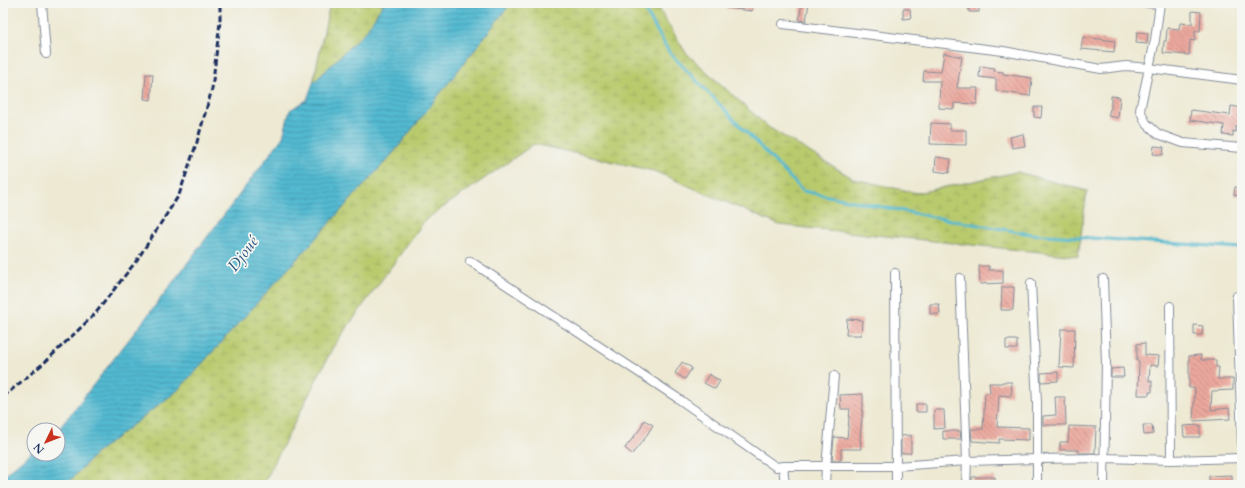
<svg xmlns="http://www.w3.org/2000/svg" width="1245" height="488" font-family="Cardo,serif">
<defs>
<pattern id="wetland-marsh" width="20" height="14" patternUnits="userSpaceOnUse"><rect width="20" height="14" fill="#b9ca6d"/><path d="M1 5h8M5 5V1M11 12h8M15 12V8" fill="none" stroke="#9eae61"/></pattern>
<pattern id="water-rules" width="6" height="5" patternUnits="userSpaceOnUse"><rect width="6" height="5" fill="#53bad1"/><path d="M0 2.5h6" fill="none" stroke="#4498ad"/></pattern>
<pattern id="building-back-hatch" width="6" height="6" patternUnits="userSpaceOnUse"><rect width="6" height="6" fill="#eca89d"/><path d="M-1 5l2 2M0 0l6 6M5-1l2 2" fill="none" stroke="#be8983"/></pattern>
</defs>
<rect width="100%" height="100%" fill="#f6f6f2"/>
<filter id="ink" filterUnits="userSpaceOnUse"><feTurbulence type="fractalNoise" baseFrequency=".025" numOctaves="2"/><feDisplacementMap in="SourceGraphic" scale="8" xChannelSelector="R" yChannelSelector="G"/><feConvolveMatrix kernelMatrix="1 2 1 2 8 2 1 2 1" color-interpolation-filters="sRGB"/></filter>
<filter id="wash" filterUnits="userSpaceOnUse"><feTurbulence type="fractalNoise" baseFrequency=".012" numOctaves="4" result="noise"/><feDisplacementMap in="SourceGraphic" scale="16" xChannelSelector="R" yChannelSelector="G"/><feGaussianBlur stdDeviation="0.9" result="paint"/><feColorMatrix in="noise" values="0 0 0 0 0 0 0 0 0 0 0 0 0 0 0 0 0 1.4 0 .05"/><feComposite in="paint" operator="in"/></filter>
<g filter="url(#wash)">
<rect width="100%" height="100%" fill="#ede9d3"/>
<path fill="url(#wetland-marsh)" stroke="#6a7c66" d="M330,3h54l-18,28 -53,52z
M511,3h150l-1,8 26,42 82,74 86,52 63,14 100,-21 70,19 -9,65 -299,-31 -125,-54 -120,-27 -109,76 -92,127 -70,138h-197l29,-31 83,-64 216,-238z"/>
<path fill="url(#water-rules)" stroke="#377498" d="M384,3h127l-117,149 -216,238 -83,64 -29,31h-63v-6l6,-8 25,-21v4h24v-24h-1l5,-5 83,-106 138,-182 7,-27 17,-10 6,-17 53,-52z"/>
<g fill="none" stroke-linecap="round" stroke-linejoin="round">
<path stroke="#53bad1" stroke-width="3" d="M645,3l-1,5 25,44 134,139 130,26 98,17 211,14"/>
</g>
<g id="blocks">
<path fill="url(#building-back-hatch)" d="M726,3h27l-1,8 -26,-3z
M802,3h7l-3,18 -7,-1z
M969,3h10v9h-10z
M903,9h7l1,9 -8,1z
M1192,11l9,1 -1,19h-5v10l-5,-1 -1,15 -26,-2 1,-12h2l1,-13 12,1 1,-6 12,1z
M1137,32l11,1 -1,11 -11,-1z
M1083,37l32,4 -1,11 -33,-3z
M944,53l18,4 -5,31h21l-1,16 -23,-1v6l-15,-1 1,-27h-17l1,-10 17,1z
M980,66l15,2 -1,3 9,1v2l29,4 -2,18 -34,-5v-12l-17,-2z
M146,74h7l-2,26 -7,-1z
M1111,96l9,1 -2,21 -10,-2 2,-7h1z
M1231,106l11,2v8l-3,-1 -1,11h-2v6l-3,-1v5l-10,-1 1,-10 -34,-5 1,-10 39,5z
M1034,107h8l-1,11 -7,-1z
M931,123l19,1v6h16v15l-36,-1z
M1023,134l2,12 -13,2 -2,-11z
M1154,146l10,1 -1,8 -10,-1z
M936,157l15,2 -2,14 -14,-2z
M1235,187l7,1v8l-8,-1z
M979,266h10v4h14v13l-23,1z
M1002,287h12l-1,23h-12z
M930,304h9l1,10h-10z
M847,319l15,1 -1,15h-15z
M1194,325l9,1 -1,9h-8z
M1061,329h14l-1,39 -15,-1z
M1006,340h11v9h-11z
M1145,343v12l14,1 -1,10 -8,-1 -1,16h3v11h-3v3h-11l1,-34h-2v-17z
M1201,355v5h15v7h3l-1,12h15v11l-21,1 -1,19 18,-2 1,11 -37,2 2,-33h-6v-32z
M682,362l10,6 -7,11 -10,-6z
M1123,368l1,9h-13v-8z
M1058,372v9l-17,1v-9z
M709,374l11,7 -5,8 -11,-6z
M1002,382h10l-1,14 -12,-1 -2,32 32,1v12l-30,-1v4l-27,-2 -1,-12h12l2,-36h5l-1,-10h13z
M863,394v14l-3,30 1,11h-20v11h-9l2,-23 13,1 3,-29h-9l-1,-14z
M1055,397h10l1,28h-23v-9l13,-1z
M916,404h10v8h-10z
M934,410h10l1,18 -11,1z
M644,420l9,5 -8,13 -13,16 -7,-6 15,-19z
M1143,425h9l1,9 -9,1z
M1200,425v12h-16l-1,-11z
M1069,426l27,1 -1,26h-16v-3h-19v-8h8z
M943,431h17l1,8h-18z
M911,435v18h-10v-17z
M1232,475v10h-23v-9z
M972,477h23v8h-23z"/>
</g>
</g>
<g filter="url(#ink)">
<use href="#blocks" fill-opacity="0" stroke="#848c98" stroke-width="1"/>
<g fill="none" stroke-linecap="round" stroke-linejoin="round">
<defs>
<path id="street" d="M42,3l4,51
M1147,3l13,1
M1160,3l-5,37 -15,70 6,13 12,11 25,9 59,5
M783,24l220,27 98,18 25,-3 23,2 93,12
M470,261l206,136 100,70 7,-1h113l71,-5 70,-2 67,-1 67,2 71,-2
M895,273l1,212
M960,278l7,183 -1,24
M1103,279l3,83 -2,123
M1031,283l6,120v82
M1237,296l5,148
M1170,306l1,154
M783,466l2,19
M825,485l1,-18 8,-91"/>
</defs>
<use href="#street" stroke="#848c98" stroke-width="10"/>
<use href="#street" stroke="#fff" stroke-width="8"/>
<path stroke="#1b2f5e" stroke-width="3" stroke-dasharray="6 3" stroke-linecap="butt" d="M3,397l42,-35 50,-48 42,-54 42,-65 18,-53 15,-53 8,-67v-19"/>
</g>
</g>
<g text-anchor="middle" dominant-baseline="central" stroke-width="3.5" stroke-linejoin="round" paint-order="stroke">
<g font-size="16" font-style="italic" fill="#2c5980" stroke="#f6f6f2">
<text transform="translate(243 254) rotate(-53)">Djoué</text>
</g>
</g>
<rect width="1245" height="488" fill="none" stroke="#f6f6f2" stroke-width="16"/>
<g transform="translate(46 442) rotate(227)"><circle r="19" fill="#f6f6f2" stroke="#9ea6b7"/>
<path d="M0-3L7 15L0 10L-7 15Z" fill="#c8321e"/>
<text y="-6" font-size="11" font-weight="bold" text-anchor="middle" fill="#1b2f5e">N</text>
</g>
</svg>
